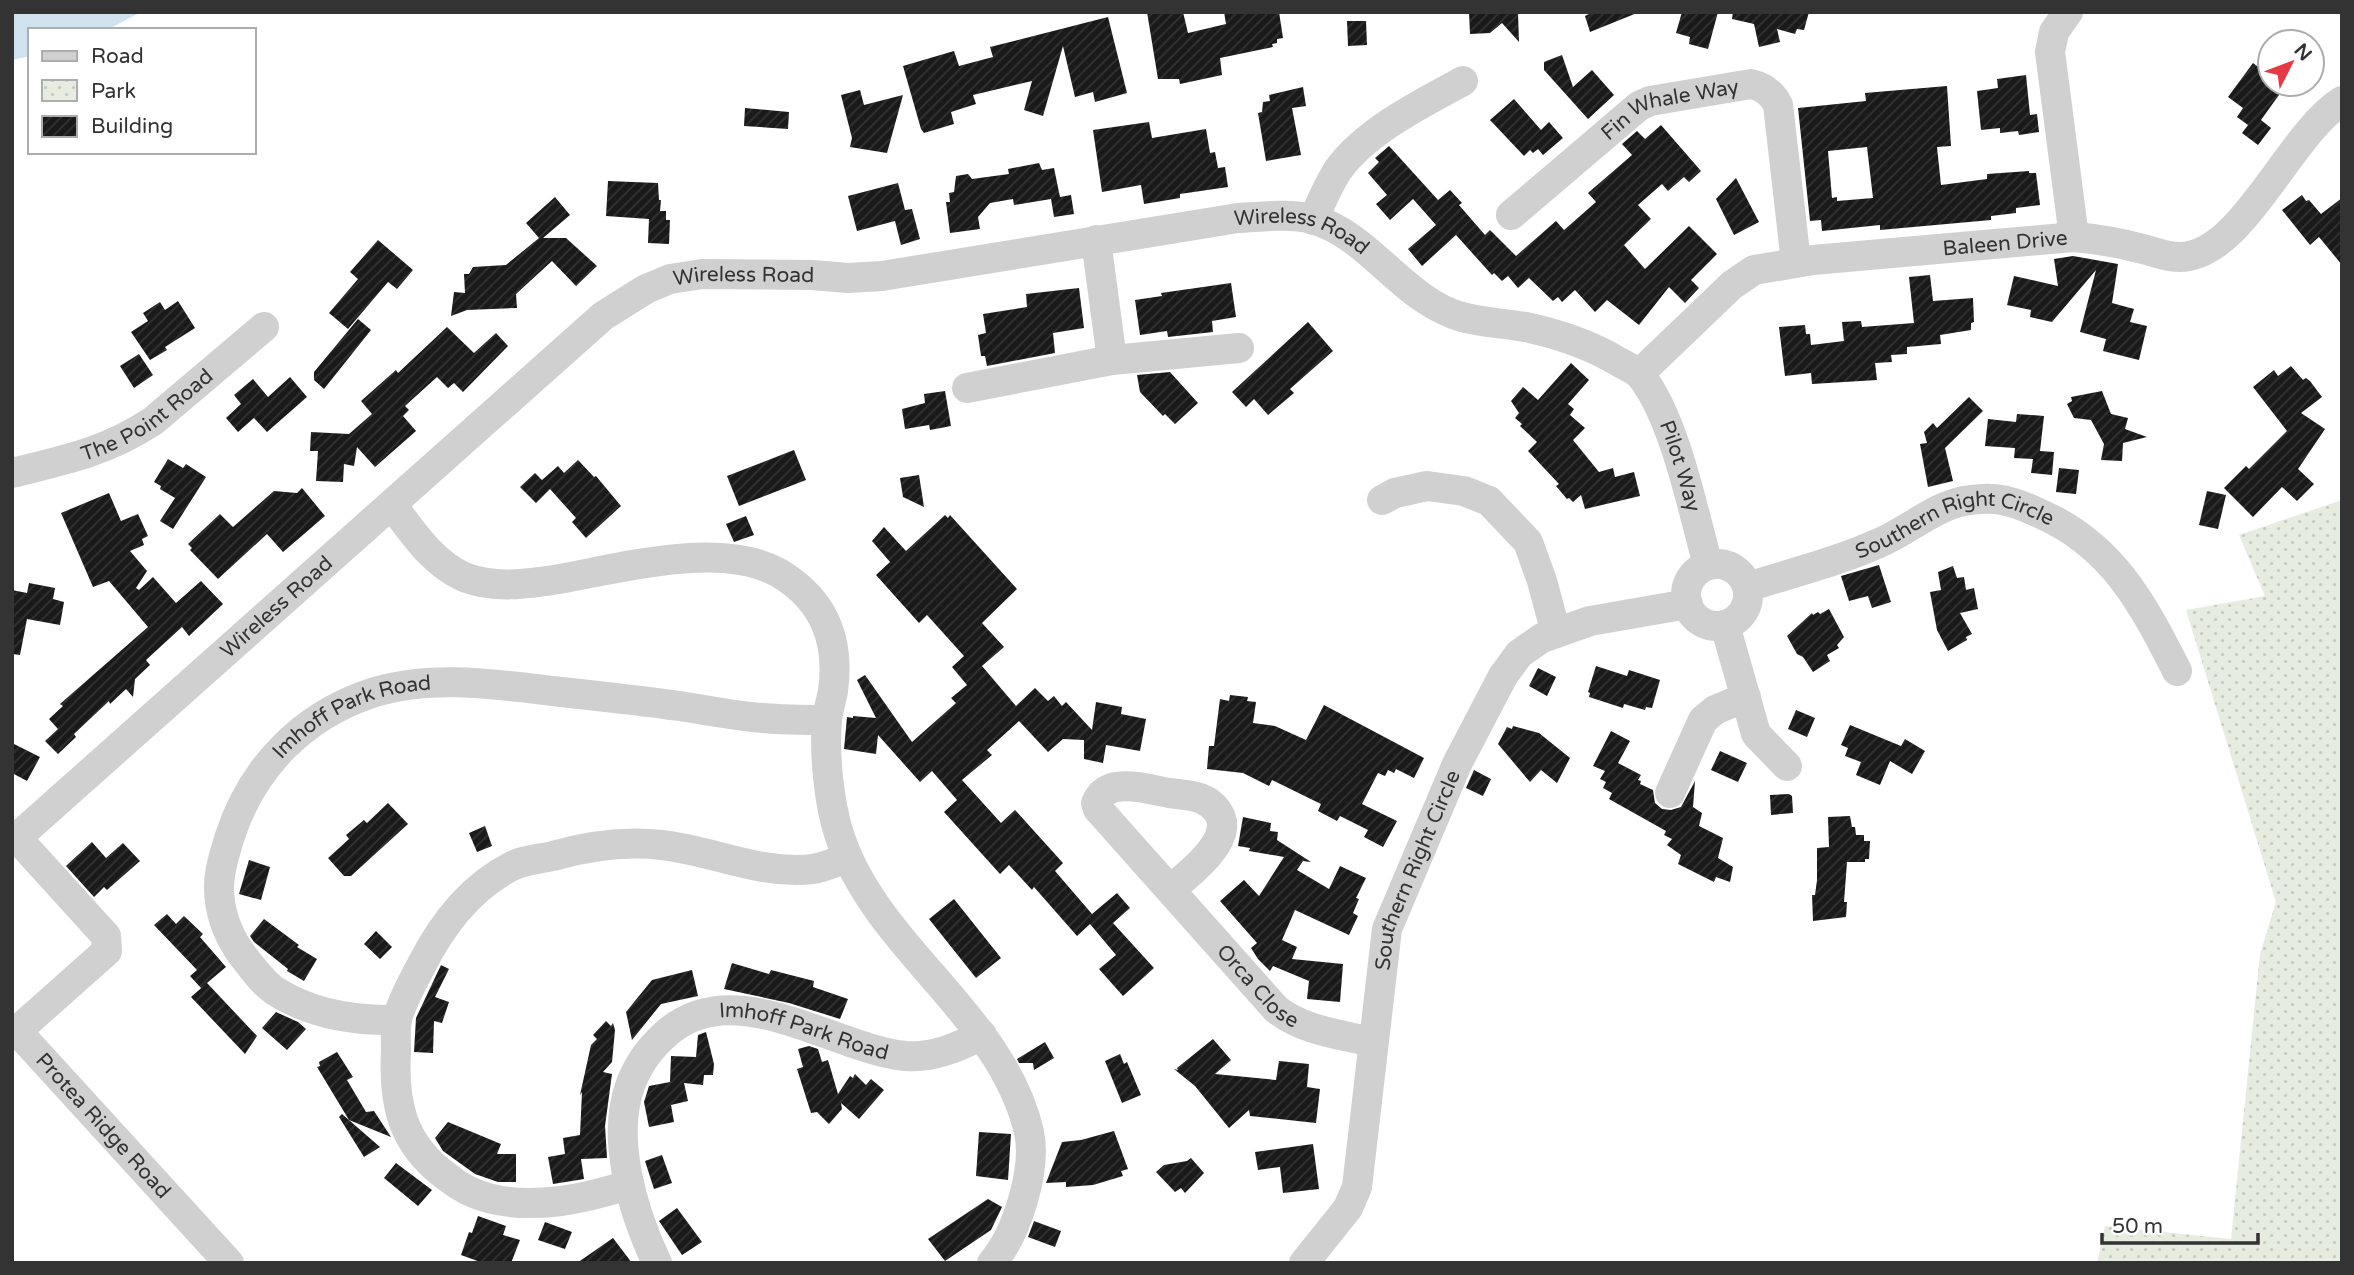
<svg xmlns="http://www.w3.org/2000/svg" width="2354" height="1275" font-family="'Varela Round',sans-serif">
<defs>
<pattern id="park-dots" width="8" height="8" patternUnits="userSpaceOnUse" patternTransform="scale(1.75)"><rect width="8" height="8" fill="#e6ecdf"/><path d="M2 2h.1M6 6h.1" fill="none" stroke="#c6cbc0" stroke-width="1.8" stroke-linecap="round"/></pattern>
<pattern id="building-hatch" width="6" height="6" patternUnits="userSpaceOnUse" patternTransform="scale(1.75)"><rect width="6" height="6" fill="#1a1a1a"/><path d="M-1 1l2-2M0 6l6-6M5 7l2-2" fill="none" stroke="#333"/></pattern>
</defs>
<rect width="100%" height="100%" fill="#fff"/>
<path fill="url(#park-dots)" d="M2342,500v763h-245l8,-37 126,13 29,-285 16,-52 -90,-292 79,-14 -26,-61z"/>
<path fill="#cfe2ee" d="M12,12h129l-34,18h-77v26l-18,4z"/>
<path fill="url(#building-hatch)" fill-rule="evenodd" d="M1147,12h36l5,21 38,-9 -2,-12h55l4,26 -6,1v4l-5,1 1,3 -53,11 2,17 -42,9 -1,-5h-21z
M1469,12h49l1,30 -17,-19 -12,10 -20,1z
M1593,12h44v1l-47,19 -5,-16z
M1682,12h36l-10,37 -19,-5 1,-7 -14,-4z
M1733,12h76l-5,18 -7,-1 -2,5 -18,-5 3,13 -21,5 -5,-23 -22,-5z
M1108,17l19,76 -32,9 -2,-10 -18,5 -12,-51 -20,70 -19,-6 8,-29 -59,14 3,9 -25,8 3,12 -30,9 -3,-4 -18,-63 51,-15 5,15 34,-9 -3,-10z
M1347,21h19l1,24 -19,1z
M1562,55l11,32 19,-17 22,25 -26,24 -44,-49v-8z
M2253,63l17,13v8h8l6,4 -23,32 10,8 -13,17 -16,-12 6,-8 -11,-8 6,-9 -15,-11z
M2026,75l4,40 7,-1 2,18 -20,3 -1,-4 -18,2v-5l-19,2 -4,-39 21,-3 -1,-9z
M1947,86l4,60 -14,1 4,38 46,-6v-5l42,-3v2h7l4,32 -24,3v5l-25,3v4l-111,10v-5l-58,6 -1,-11 -11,1 -12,-113 68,-7 -1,-8zM1867,147l6,51 -36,3v-4l-5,1 -4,-47z
M1303,87l3,19 -14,2 9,47 -35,6 -8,-48 4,-1 1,-10 7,-1 -1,-6z
M860,90l4,15 39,-10 -16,58 -37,-6 2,-9 -11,-43z
M1514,99l27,31 8,-8 14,16 -20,17 -5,-6 -5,4 -3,-3 -6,6 -34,-36z
M745,108l44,4 -1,17 -44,-3z
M1149,122l3,16 54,-9 4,24 5,-1 3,16 7,-1 3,20 -48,7v4l-36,6 -3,-19 -39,7 -9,-62z
M1661,125l40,46 -12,11 -5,-5 -16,14 -6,-7 -24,21 13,14 -27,26 21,24 44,-43 28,28 -26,26 8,8 -14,15 -16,-16 -30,38 -32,-25 -12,12 -20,-22 -13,12 -4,-5 -5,4 -24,-23 -11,10 -10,-12 -6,5 -8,-8 -2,2 -36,-40 -34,31 -14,-17 28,-24 -23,-26 -23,21 -14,-16 11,-9 -19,-22 11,-11 -4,-4 14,-12 49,54 12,-10 12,13 -3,2 26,30 5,-5 26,26 40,-35 8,9 32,-28 -8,-9 44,-38 -10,-11 15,-13 8,8z
M1039,163l3,7 12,-2 6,29 11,-2 3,19 -20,3 -3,-18 -37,6 -1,-6 -23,4 -12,14 2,12 -30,4 -4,-31h4l-1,-9 5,-1 2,-16 12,-2 4,5 37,-5 -1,-5z
M1736,178l23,44 -25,13 -18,-36z
M608,181l50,2 1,17h2l-1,11h6v9h4l-1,24 -21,-1 1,-24 -43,-3z
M898,183l7,27 7,-1 8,30 -19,6 -6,-24 -38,10 -9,-35z
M2302,195l4,6 3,-1 12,14 21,-16v67l-23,-28 -9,8 -28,-35z
M555,197l15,18 -27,23h23l31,28 -21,20 -24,-25 -36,33 1,14 -50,2 -16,6 3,-24 11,1 -1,-19h5l4,-7 33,-2 33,-27 -13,-15z
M378,240l35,30 -16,19 -9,-7 -40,47 -19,-16 29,-34 -8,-7z
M2073,256l45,8 -6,39 22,6 -4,13 17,4 -8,34 -36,-9 3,-12 -26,-7 16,-62 -44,52 -22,-5 1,-7 -24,-5 7,-29 44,10 -4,-27z
M1930,275l3,26 40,-3 1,24 -3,1v7l-31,5 1,9 -34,3v7l-16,1 1,7 -17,1 2,17 -65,4 -1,-11 -26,3 -6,-49 26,-2 1,9h4l1,11 33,-4 -2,-19 19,-1 1,6 52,-4 -5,-46z
M1231,283l5,34 -24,4 1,11 -45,5 -1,-6 -27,4 -5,-35 27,-4 -1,-3z
M1079,288l5,40 -31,5 2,20 -68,13 -2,-10h-4l-3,-21 8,-2 -3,-19 44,-7 -1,-13z
M178,301l17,27 -30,19 2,3 -17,10 -19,-28 17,-11 -5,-8 17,-11 5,8z
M358,319l13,11 -47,59 -10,-9v-8z
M1308,322l25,29 -43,38 4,4 -26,22 -14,-16 -8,8 -14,-15z
M447,327l27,26 22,-20 12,13 -45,46 -9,-9 -6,5 -11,-11 -32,29 4,4 -6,6 13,15 -41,36 -18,-20 -3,19 -10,-2 -1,18 -27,-1 2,-30h-8l1,-19 38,2 23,-20 -11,-13 35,-31 2,3z
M139,354l14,21 -19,13 -14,-22z
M1571,363l18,17 -21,24 6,5 -4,6 15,13 -12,12 26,32 14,-4 2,9 19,-5 6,24 -55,13 -4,-14 -8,7 -4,-4 -2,1 -11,-13 3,-2 -31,-33 9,-9 -17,-16 2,-2 -7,-6 4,-5 -8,-12 12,-14 15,13z
M2291,366l12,14 3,-2 4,3 12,16 -21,16 24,16 -27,40 16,15 -17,17 -15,-14 -29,30 -29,-29 22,-22 3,3 38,-38 -34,-44 21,-17 4,6z
M1170,372l28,31 -23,21 -10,-10 -2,2 -23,-24 -3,-17z
M290,377l17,20 -40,35 -13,-14 -16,14 -12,-14 15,-14 -7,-9 19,-16 15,18z
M945,391l6,35 -21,4 -1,-5 -24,4 -3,-20 23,-6 -1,-9z
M2102,391l9,23 17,4 -3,11 22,8 -24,6 -1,18 -21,-1 3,-16 -13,-24 -17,-2 -7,-14 5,-3 -1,-4z
M1969,397l14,14 -38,37 8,33 -25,6 -8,-43 7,-1 -3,-11 9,-9 4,5z
M2017,414l27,2 -4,35 14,1 -2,23 -21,-2 2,-14 -19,-1 1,-10 -30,-2 3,-27 28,3z
M794,450l12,30 -67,26 -12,-30z
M168,459l15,9 3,-4 20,13 -33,52 -13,-8 15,-23 -15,-9 1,-3 -7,-4z
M578,460l16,17 2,-1 25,30 -35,32 -14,-16 4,-4 -26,-29 -14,14 -16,-16 15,-14 7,7 16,-14 6,7z
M2059,468l20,2 -3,24 -20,-2z
M919,475l5,32 -21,-10 -3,-19z
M302,488l23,28 -42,36 -16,-18 -49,45 -28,-29 2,-2 -4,-4 32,-30 13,13 41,-36 23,2z
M2207,491l19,4 -8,34 -19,-4z
M109,493l12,28 17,-7 10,22 -6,3 2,6 -14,6 17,20 -11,17 3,2 14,-13 23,26 25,-22 22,23 -34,32 -7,-9 -36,33 4,5 -15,14 -2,18 -7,-8 -16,15 -1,-3 -35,33 2,3 -18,17 -13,-13 13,-12 -9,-10 14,-13 -3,-2 88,-77 -39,-46 -16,6 -32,-74z
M945,515l3,3 2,-3 67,74 -35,34 22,24 -22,19 34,40 19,-18 13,13 6,-5 8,10 4,-4 26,28 4,-28 26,5 -1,7 25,5 -6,32 -34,-6 -3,18 -19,-4v-19l-21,-1 -15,13 -29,-31 -32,29 5,5 -30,25 39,43 14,-13 48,53 -8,8 37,43 25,-21 13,15 -17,15 41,45 -31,28 -24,-27 17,-14 -26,-31 -13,12 -43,-49 -2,3 -23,-25 -9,9 -56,-62 13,-12 -25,-29 -12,11 -42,-47 -2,19 -32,-5 3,-32 6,1v-2l23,2 -19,-38 8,-5 47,67 44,-39 -5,-5 16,-13 -15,-18 12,-11 -37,-41 -8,8 -43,-48 14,-13 -18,-21 12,-14 22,24z
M746,516l8,19 -20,7 -8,-18z
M1879,565l12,37 -19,6 -4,-12 -19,5 -8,-25z
M1953,566l4,12 7,-1 2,13 8,-2 4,21 -18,4 12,21 -6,3 1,3 -19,11 -11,-21 -7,-38 11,-2 -3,-18z
M29,583l26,5 -2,11 11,3 -4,23 -33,-6 -7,36 -8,-1v-64l15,3z
M1829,609l15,28 -7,8 2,3 -12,7 3,6 -17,11 -10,-15 -6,-3 -10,-18 25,-23 1,2 5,-3 2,2z
M1596,666l31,10 2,-6 31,10 -8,28 -6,-1 -1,3 -21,-6 -1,4 -34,-11 1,-4 -2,-1z
M1538,668l18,9 -9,19 -18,-10z
M1230,695l18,2 -1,4 9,1 -3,21 22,3 31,14 18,-35 100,53 -10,20 -18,-9 -2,4 -6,-3 -3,6 -7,-3 -16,31 35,17 -14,26 -19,-10 4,-7 -28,-14 -3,5 -19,-10 3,-7 -49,-24 -3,6 -26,-13 -36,-4 2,-23h5l6,-47 9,2z
M1796,710l19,8 -8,19 -19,-8z
M1850,725l51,21 4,-7 20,12 -13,23 -22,-13 -10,24 -24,-10 5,-13 -16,-6 3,-8 -7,-3z
M1513,726l26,7 31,25 -13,25 -16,-13 -11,12 -32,-38 9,-17 5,2z
M1611,731l19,10 -12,22 23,12 -3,5 3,1 -1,3 13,6 2,13 7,6 9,1 10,-3 14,-26 -2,26 9,6 -3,13 24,12 -5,20 15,9 -3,15 -14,-5 -2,5 -36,-18 3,-9 -14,-10 5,-6 -8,-4 2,-4 -57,-32 3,-6 -9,-5 3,-6 -6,-3 5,-8 -12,-5z
M12,743l28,14 -13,24 -15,-8z
M1720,751l27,12 -9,19 -27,-12z
M1474,770l17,9 -8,17 -17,-8z
M1789,794l3,2 1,17 -22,2 -1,-20z
M388,803l20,21 -57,52h-7l-16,-18 21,-19 -3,-4 18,-15 3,3z
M1850,816l2,11h3l1,8h8v6h6l-1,18h-4v3h-18l-3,40h3l-1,15 -33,4 -1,-26h3l2,-15v-32l12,-1 -1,-30z
M1243,817l28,6 -1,8 8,1 -1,8 34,22 -8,-1 -6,9 32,19 11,-23 26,12 -10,20 3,1 -6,14 5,3 -9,19 -54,-25 -13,30 15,7 -5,12 51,5 -3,38 -33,-3 2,-18 -36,-15 -3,5 -12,-12 -7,-11 6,-5 -37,-42 24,-21 15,16 25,-39 -35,-6 1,-3 -12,-2z
M485,826l7,20 -15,6 -8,-19z
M92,842l14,16 17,-15 17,18 -33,29 -3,-3 -10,10 -28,-31z
M249,860l21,7 -9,33 -22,-6z
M954,899l47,59 -25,20 -47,-59z
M167,914l9,10 8,-8 19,18 -3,3 26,30 -25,21 -11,-12 7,-6 -43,-45z
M264,919l35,26 -2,2 20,12 -13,22 -17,-10 1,-2 -34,-27 -4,-6z
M376,931l16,16 -12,12 -16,-15z
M732,963l37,11 2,-4 43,11 -1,6 35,12 -8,20 -51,-16 -65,-14z
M441,965l8,4 -14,28 14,5 -7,21 -8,-2 -1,32 -19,-1 2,-34z
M692,970l6,26 -37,8 -29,36 -6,-28 26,-32z
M207,983l50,53 -12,18 -54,-57z
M276,1012l22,10 8,7 -19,21 -25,-22z
M606,1021l5,5 2,-3 2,7 -3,32 -9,10 9,2 -7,52 2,32 -26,1 3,20 -31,5 -5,-27 17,-3 -2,-16 17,-3 2,-43 -2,3 11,-50 6,-6 -4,-4z
M706,1032l8,32 -1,11h-9l-1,10 -19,-2 4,18 -17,4 3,17 -25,5 -5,-25 5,-16 21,-4 1,-26 25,1 2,-22z
M1213,1039l18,21 -16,14 61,6 3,-19 30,3 -2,23 13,2 -4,34 -66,-7 -1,-6 -20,18 -34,-42 -21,-17 4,1 -1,-2z
M1045,1042l9,16 -20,12 -1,-7h-14l-2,-4z
M809,1046l9,3 4,13 6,-2 10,34 12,-18 3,2 2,-4 11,11 5,-6 13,11 -25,29 -18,-16 1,6 -13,15 -12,-12 -6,1 -14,-44 6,-2 -5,-18z
M337,1052l16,25 -6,3 19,32 8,-1 17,26 -42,-17 -32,-53 3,-1 -1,-4z
M1120,1054l4,10 3,-2 14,33 -19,8 -17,-42z
M342,1114l38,33 -16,10 -25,-40z
M448,1122l53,22 -4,10h19v28h-18l-23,-8 -32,-23 -8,-13z
M1114,1131l14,38 -7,2 2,5 -30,9 -27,2v-5l-20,1 16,-41 19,-2z
M979,1132l32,2 -3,46 -32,-4z
M1313,1144l6,45 -36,4 -3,-26 -22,3 -3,-18z
M662,1155l10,28 -18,6 -9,-28z
M1191,1158l13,15 -19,20 -4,-5 -6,4 -19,-20 8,-7 23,-4z
M396,1163l36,27 -14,16 -34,-28z
M988,1199l14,8 -11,23 -46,31 -17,-22z
M677,1208l25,34 -20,13 -23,-34z
M478,1216l28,10 -3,9 17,5 -9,23h-28l-22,-8 8,-23 3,1z
M1034,1221l27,10 -6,16 -27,-10z
M545,1222l27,10 -7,17 -27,-9z
M613,1238l19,25h-55z"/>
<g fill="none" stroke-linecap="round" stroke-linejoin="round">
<g stroke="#d0d0d0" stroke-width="30">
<path d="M2068,12l-14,20 -4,20 24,185"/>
<path id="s1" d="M1511,215l128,-109 11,-5 101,-17c13,3 21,9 27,21l18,157"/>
<path d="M1313,220c8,-17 15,-35 25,-50 27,-38 84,-67 125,-89"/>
<path d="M1096,240l16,120"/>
<path id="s2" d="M1639,374l93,-89 22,-15 59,-10 261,-23c24,2 46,6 69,12 12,3 24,8 37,8 63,-1 108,-122 162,-156"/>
<path d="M967,388l145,-28 127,-12"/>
<path id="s3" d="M12,473c53,-13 94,-21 141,-52l111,-94"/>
<path d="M1382,500l13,-7 32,-7 37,5 25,10 39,41 14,39 14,52"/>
<path d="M392,505c20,26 40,58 72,72 30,12 64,7 95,2 63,-11 162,-39 220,-6 45,27 61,67 54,118 -2,10 -5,20 -6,29 -3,34 2,83 12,114 37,115 162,179 190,298 8,37 -12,102 -37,131"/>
<circle cx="1717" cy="595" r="31"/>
<path id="s4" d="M1748,587c43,-14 89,-25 131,-44 29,-12 54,-36 85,-42 32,-6 49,0 77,13 72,32 102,90 136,157"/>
<path d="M1725,625l31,109 31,32"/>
<path d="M1670,793l33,-73 12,-10 31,-13"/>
<path id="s5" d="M17,838l89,98 1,15 -90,80 212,232"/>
<path id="s6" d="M12,842l591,-526 43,-27 24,-10 32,-5 110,1 36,3 34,-2 356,-58c24,-1 50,-5 74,1 58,16 90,81 150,98 22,6 45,6 68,11 31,7 61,17 89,34 7,4 17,8 22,14 34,43 52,135 67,189"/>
<path id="s7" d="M1171,889c18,-15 65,-50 47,-77 -5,-7 -13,-13 -22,-15 -8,-2 -18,-3 -27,-4 -16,-3 -36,-9 -53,-6 -10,2 -16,7 -20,16l2,6 178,200c28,22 62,25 96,33"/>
<path id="s8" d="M397,1020c-41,1 -86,-6 -122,-29 -14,-10 -25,-26 -35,-39 -13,-19 -21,-42 -21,-65 0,-17 6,-35 11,-51 22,-68 72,-119 139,-142 58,-20 125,-10 184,-3 42,5 84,9 126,15 28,4 56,10 84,12 21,2 43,2 64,2"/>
<path d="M628,1185c-44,14 -94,25 -140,13 -15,-4 -30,-12 -42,-22 -44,-32 -53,-73 -50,-125 0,-10 -1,-22 1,-32 5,-18 15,-36 24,-53 20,-40 50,-79 91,-100 11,-6 28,-7 41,-10 35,-10 73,-15 109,-11 52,6 98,30 151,24 12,-2 24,-8 35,-11"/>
<path id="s9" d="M657,1263c-24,-51 -47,-125 -26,-180 9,-22 20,-36 37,-51 68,-58 165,17 238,24 28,2 52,-9 76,-21"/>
<path id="s10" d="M1304,1263l44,-55 9,-21 30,-258 70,-165 46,-88 16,-22 23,-16 48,-17 98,-17"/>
</g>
</g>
<g text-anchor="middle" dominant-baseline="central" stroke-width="7" stroke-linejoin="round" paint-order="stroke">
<g font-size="21" fill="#333" stroke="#fff">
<text stroke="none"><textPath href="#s1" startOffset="196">Fin Whale Way</textPath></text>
<text stroke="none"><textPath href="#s6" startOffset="1508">Wireless Road</textPath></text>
<text stroke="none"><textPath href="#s2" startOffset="408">Baleen Drive</textPath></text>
<text stroke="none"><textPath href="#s6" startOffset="942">Wireless Road</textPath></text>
<text stroke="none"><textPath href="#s3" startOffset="149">The Point Road</textPath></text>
<text stroke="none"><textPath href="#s6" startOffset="1986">Pilot Way</textPath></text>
<text stroke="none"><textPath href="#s4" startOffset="220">Southern Right Circle</textPath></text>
<text stroke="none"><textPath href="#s6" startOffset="354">Wireless Road</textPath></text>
<text stroke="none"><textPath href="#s8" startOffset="483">Imhoff Park Road</textPath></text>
<text stroke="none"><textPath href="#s10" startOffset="418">Southern Right Circle</textPath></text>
<text stroke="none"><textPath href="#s7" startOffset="478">Orca Close</textPath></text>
<text stroke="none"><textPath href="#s9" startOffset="394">Imhoff Park Road</textPath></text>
<text stroke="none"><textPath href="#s5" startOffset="396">Protea Ridge Road</textPath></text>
</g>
</g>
<rect width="2354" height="1275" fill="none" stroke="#333333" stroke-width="28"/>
<rect x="28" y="28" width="228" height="126" fill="#ffffff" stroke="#adadad" stroke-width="2"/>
<rect x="42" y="51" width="35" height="10" fill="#d0d0d0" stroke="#adadad" stroke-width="2"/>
<text x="91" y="63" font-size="21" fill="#333333">Road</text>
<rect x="42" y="80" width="35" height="21" fill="url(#park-dots)" stroke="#adadad" stroke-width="2"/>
<text x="91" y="98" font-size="21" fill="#333333">Park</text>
<rect x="42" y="116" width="35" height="21" fill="url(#building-hatch)" stroke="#adadad" stroke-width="2"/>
<text x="91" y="133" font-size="21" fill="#333333">Building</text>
<g transform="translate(2291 63) rotate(48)"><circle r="33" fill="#ffffff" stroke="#adadad" stroke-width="2"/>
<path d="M0-5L12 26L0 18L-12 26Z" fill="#e63946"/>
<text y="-10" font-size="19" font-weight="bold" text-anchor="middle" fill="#333333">N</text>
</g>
<path d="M2102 1233v10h156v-10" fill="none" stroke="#333333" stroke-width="3.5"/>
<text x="2112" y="1233" font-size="21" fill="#333333" stroke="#ffffff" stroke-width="5" paint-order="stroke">50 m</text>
</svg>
